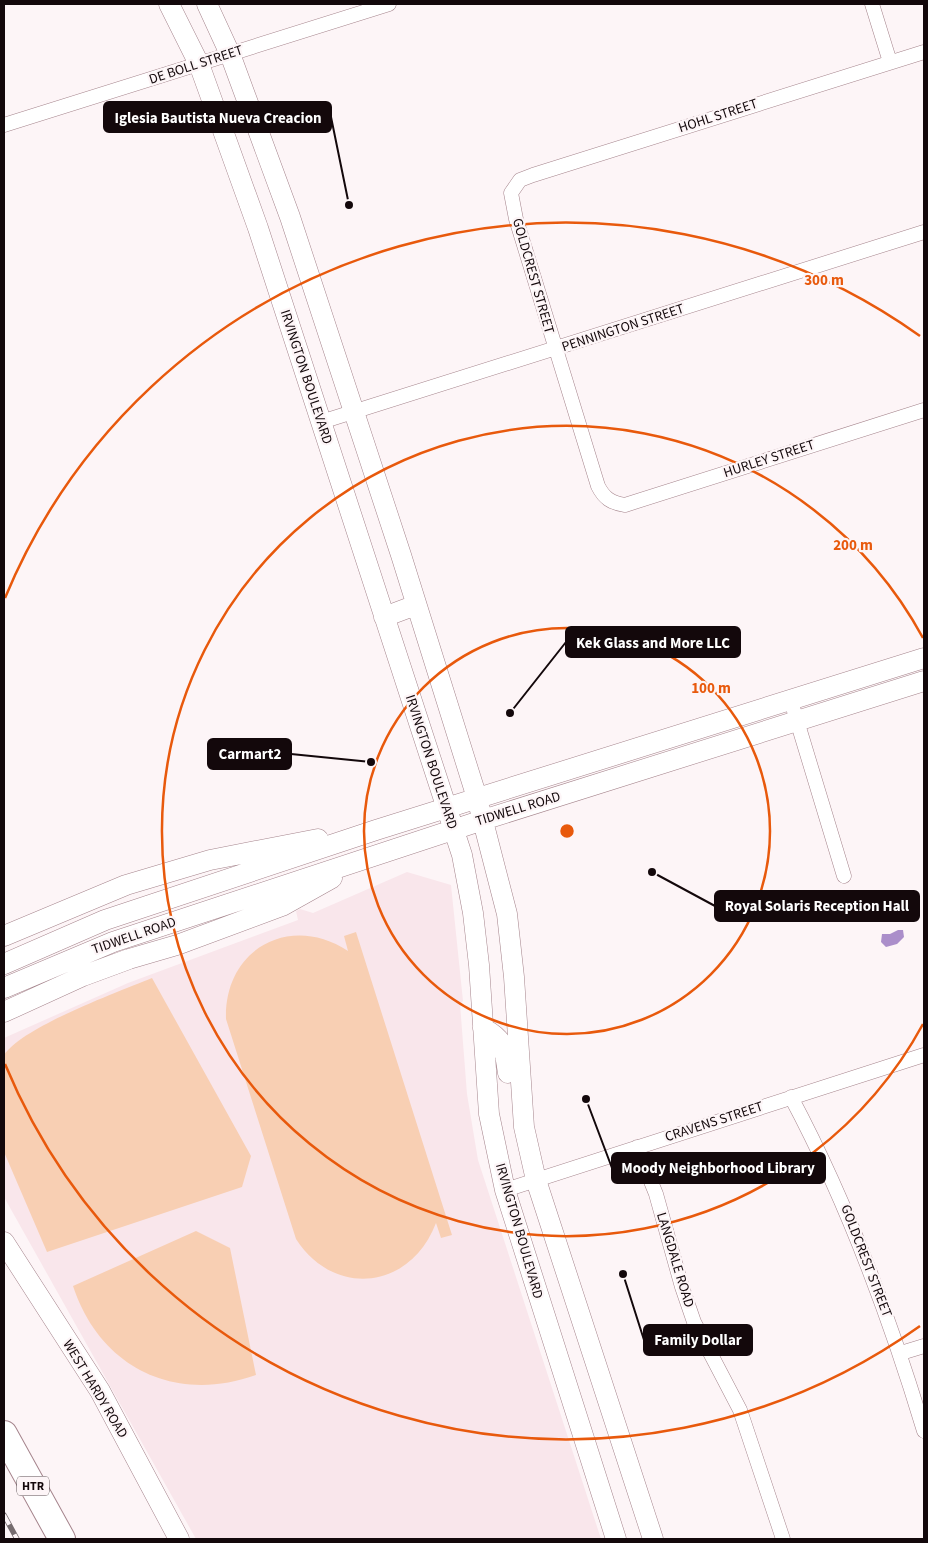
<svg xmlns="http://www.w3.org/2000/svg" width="928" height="1543" font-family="'Source Sans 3',sans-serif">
<rect width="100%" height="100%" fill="#fdf5f7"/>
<path fill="#f9e6eb" d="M407,872l44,13 12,116 -3,3 7,90 11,66 123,379h-405l-192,-342v-159l124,-55 170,-63 -2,-9 4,-2 13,4z"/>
<path fill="#f8cfb3" d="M356,932l96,303 -11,3 -5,-15c-25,66 -101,76 -140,16l-70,-220c-2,-70 64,-106 122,-68l-4,-15z
M152,978l99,178 -9,31 -195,65 -43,-100v-97c20,-29 112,-62 148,-77z
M196,1231l34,17 26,127c-81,29 -156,-7 -183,-89z"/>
<path fill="#ab8eca" d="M898,930h5l1,7 -7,7 -11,3 -5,-5 1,-8h8z"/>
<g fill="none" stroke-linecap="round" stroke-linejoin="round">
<defs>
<path id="minor" d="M872,4l18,58
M924,52l-391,123 -13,5 -9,13 5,26 82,267c6,12 13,17 27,19l299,-95
M4,125l385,-121
M321,422l603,-190
M791,701l53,175
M791,1097c57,107 98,218 133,334
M637,1147l19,47 26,93 12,35 46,88 43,129
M505,1190l419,-135
M901,1353l23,-7"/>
<path id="secondary" d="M169,4l30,60 59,164 204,627 11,58 6,52 10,149 16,76 111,349
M207,4l23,50 60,163 111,338 76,243 30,116 7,63 10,150 12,53 117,359
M384,617l32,-12
M4,936l122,-51 84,-25 108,-21
M4,964l101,-44 271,-90 548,-172
M4,988l109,-46 370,-122 441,-139
M4,1012l79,-36 46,-17 48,-14 105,-39 50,-28
M483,1028c23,12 21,21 25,45
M4,1242l96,149 79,148"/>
<path id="motorway" d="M4,1434l58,105"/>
</defs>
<use href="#minor" stroke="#a5848c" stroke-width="15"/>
<use href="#secondary" stroke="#a5848c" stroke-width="21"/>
<use href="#motorway" stroke="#a5848c" stroke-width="28"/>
<use href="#minor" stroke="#fff" stroke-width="14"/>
<use href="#secondary" stroke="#fff" stroke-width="20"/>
<use href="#motorway" stroke="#fff" stroke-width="26"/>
<defs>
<path id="rail" d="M4,1515l13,24"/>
</defs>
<use href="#rail" stroke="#766c6f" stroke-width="5.5"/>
<use href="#rail" stroke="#fdf5f7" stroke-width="4" stroke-dasharray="11" stroke-linecap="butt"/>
</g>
<g fill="none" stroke="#e8590c" stroke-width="2.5">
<circle cx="567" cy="831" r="203"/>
<path d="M923 1024A405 405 0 1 1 923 638"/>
<path d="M920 1326A608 608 0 0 1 5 1064M5 598A608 608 0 0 1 920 336"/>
</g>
<g text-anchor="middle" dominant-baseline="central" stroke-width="4.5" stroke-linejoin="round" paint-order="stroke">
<rect fill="#fdf5f7" stroke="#594f52" stroke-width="1" x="17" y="1476.5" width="32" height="19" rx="4"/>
<g font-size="12" font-weight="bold" fill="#13080b">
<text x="33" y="1486">HTR</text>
</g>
<g font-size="14" fill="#13080b" stroke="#fdf5f7">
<text transform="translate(196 65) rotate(-18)">DE BOLL STREET</text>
<text transform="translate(718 116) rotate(-18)">HOHL STREET</text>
<text transform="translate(533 276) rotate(74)">GOLDCREST STREET</text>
<text transform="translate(623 328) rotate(-18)">PENNINGTON STREET</text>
<text transform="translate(306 377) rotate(72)">IRVINGTON BOULEVARD</text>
<text transform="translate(769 459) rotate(-18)">HURLEY STREET</text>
<text transform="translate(431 762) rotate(72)">IRVINGTON BOULEVARD</text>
<text transform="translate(518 809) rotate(-17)">TIDWELL ROAD</text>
<text transform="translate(134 936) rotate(-19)">TIDWELL ROAD</text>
<text transform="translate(714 1122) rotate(-18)">CRAVENS STREET</text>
<text transform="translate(519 1231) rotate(74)">IRVINGTON BOULEVARD</text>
<text transform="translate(675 1260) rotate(73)">LANGDALE ROAD</text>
<text transform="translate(866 1261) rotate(69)">GOLDCREST STREET</text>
<text transform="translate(95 1389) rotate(59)">WEST HARDY ROAD</text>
</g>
</g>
<circle cx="567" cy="831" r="8" fill="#e8590c" stroke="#fdf5f7" stroke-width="2.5"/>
<g font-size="15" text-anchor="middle" font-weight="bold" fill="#e8590c" stroke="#fdf5f7" stroke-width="4.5" stroke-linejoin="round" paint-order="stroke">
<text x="824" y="285">300 m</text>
<text x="853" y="550">200 m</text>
<text x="711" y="693">100 m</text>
</g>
<path fill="none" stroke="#13080b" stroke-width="2" d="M349 205L331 117M510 713L566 642M371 762L291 754M652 872L715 906M586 1099L612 1168M623 1274L644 1340"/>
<g fill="#13080b" stroke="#fdf5f7" stroke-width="2">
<circle cx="349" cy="205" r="5"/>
<circle cx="510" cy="713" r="5"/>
<circle cx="371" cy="762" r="5"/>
<circle cx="652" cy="872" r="5"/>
<circle cx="586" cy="1099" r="5"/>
<circle cx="623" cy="1274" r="5"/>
</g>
<g fill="#13080b" stroke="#13080b" stroke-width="2">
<rect x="104" y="102" width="227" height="30" rx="5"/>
<rect x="566" y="627" width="174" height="30" rx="5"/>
<rect x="208" y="739" width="83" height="30" rx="5"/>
<rect x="715" y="891" width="204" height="30" rx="5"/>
<rect x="612" y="1153" width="213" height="30" rx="5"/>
<rect x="644" y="1325" width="108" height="30" rx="5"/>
</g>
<g font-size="15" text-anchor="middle" font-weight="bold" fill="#fff">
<text x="218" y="123">Iglesia Bautista Nueva Creacion</text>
<text x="653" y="648">Kek Glass and More LLC</text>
<text x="250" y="759">Carmart2</text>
<text x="817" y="911">Royal Solaris Reception Hall</text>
<text x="718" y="1173">Moody Neighborhood Library</text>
<text x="698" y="1345">Family Dollar</text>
</g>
<rect width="928" height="1543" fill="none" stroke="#13080b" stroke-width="10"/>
</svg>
